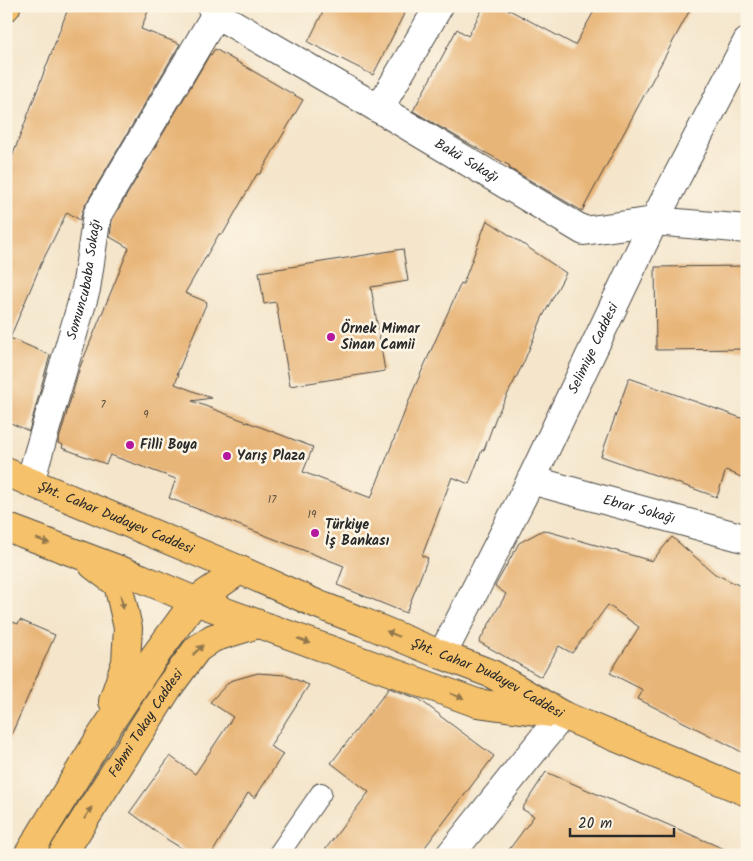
<svg xmlns="http://www.w3.org/2000/svg" width="753" height="861" font-family="Kalam,sans-serif">
<rect width="100%" height="100%" fill="#fcf5e5"/>
<filter id="ink" filterUnits="userSpaceOnUse"><feTurbulence type="fractalNoise" baseFrequency=".02" numOctaves="2"/><feDisplacementMap in="SourceGraphic" scale="10" xChannelSelector="R" yChannelSelector="G"/><feConvolveMatrix kernelMatrix="1 2 1 2 8 2 1 2 1" color-interpolation-filters="sRGB"/></filter>
<filter id="wash" filterUnits="userSpaceOnUse"><feTurbulence type="fractalNoise" baseFrequency=".0096" numOctaves="4" result="noise"/><feDisplacementMap in="SourceGraphic" scale="20" xChannelSelector="R" yChannelSelector="G"/><feGaussianBlur stdDeviation="1.12" result="paint"/><feColorMatrix in="noise" values="0 0 0 0 0 0 0 0 0 0 0 0 0 0 0 0 0 1.4 0 .05"/><feComposite in="paint" operator="in"/></filter>
<g filter="url(#wash)">
<rect width="100%" height="100%" fill="#f4e5cb"/>
<g id="blocks">
<path fill="#e8b578" d="M69,6h81l-9,23 39,15 -96,163 -4,13 -13,-8 -26,52 -31,74 40,17 -21,76 -23,-10v-248z
M326,6h82l-35,69 -65,-33z
M484,6h18l73,39 22,-39h95l-110,205 -73,-43 1,-2 -46,-25 -51,-30 44,-82 11,7z
M215,49l88,51 -43,74h-3l-34,60h-4l-34,59 22,9 -30,72h2l-4,10 36,14 -19,3 121,46 -10,25 68,26 41,-105 49,-110 2,1 24,-64 79,53 -24,45 -19,46 -27,53 -12,33h-2l-13,34 -17,-7 -30,79 6,2 -22,55 -69,-28 7,-19 -175,-68 7,-19 -66,-24 -4,9 -44,-16 1,-3 -5,-2 22,-76 49,-119 -19,-11 2,-17 98,-166 1,1z
M403,249l5,32 -37,6 14,84 -95,15 -14,-84 -12,2 -5,-32z
M747,266v83l-91,1 -1,-83z
M629,378l118,42v60l-21,-10 -9,27 -116,-41z
M543,530l109,31 20,-24 43,37 32,15v166l-22,-12 -87,-44 5,-9 -33,-17 29,-46 -31,-22 -36,48 -13,-7 -18,31 -62,-35 27,-48 -11,-8 24,-43z
M6,619l12,5 2,-4 35,15 -49,112z
M258,673l27,2 24,10 -39,61 13,8 -28,44 -7,-5 -37,62h-18l-25,-15 -38,-28 40,-56 25,18 38,-57 -23,-15 20,-21z
M389,688l30,11 21,16v1l54,40 -75,99h-98l48,-63 -38,-29z
M546,772l192,83h-233l29,-39 -12,-7z"/>
</g>
</g>
<g filter="url(#ink)">
<use href="#blocks" fill-opacity="0" stroke="#494743" stroke-width="1"/>
<g fill="none" stroke-linecap="round" stroke-linejoin="round">
<defs>
<path id="lane" d="M278,855l43,-62"/>
<g id="street">
<path id="s1" d="M211,6l5,8 172,100 196,117 70,-10 93,8"/>
<path d="M379,109l60,-103"/>
<path id="s2" d="M531,480l216,59"/>
<path id="s3" d="M30,482l56,-193 11,-74 119,-201"/>
<path id="s4" d="M442,655l89,-175 123,-259 93,-179"/>
<path d="M450,855l112,-140"/>
</g>
<g id="primary">
<path d="M6,7v-1"/>
<path id="s5" d="M6,472l234,98 77,34 46,18 79,33 50,19 70,41 185,77"/>
<path d="M6,527l135,51 54,23 282,102 73,10"/>
<path d="M93,565l25,19 10,44 -2,34 -13,39"/>
<path d="M28,855l73,-119 53,-79 41,-56 45,-31"/>
<path id="s6" d="M62,855l106,-167 29,-39 16,-11 45,-14"/>
</g>
</defs>
<use href="#lane" stroke="#494743" stroke-width="22"/>
<use href="#street" stroke="#494743" stroke-width="30"/>
<use href="#primary" stroke="#494743" stroke-width="30"/>
<use href="#lane" stroke="#fff" stroke-width="20"/>
<use href="#street" stroke="#fff" stroke-width="28"/>
<use href="#primary" stroke="#f5c16b" stroke-width="28"/>
</g>
<defs><path id="oneway-solid" d="M-6-.8H1V-3.2L6.5 0L1 3.2V.8H-6Z" transform="scale(1.25)"/></defs>
<g fill="#90764b">
<use href="#oneway-solid" transform="translate(43 541) rotate(21)"/>
<use href="#oneway-solid" transform="translate(122 602) rotate(78)"/>
<use href="#oneway-solid" transform="translate(393 634) rotate(-157)"/>
<use href="#oneway-solid" transform="translate(304 641) rotate(20)"/>
<use href="#oneway-solid" transform="translate(198 650) rotate(-44)"/>
<use href="#oneway-solid" transform="translate(457 696) rotate(20)"/>
<use href="#oneway-solid" transform="translate(88 813) rotate(-58)"/>
</g>
</g>
<g fill="#b5179e" stroke="#fcf5e5" stroke-width="2">
<circle cx="331" cy="337" r="5"/>
<circle cx="130" cy="445" r="5"/>
<circle cx="227" cy="456" r="5"/>
<circle cx="315" cy="533" r="5"/>
</g>
<g text-anchor="middle" dominant-baseline="central" stroke-width="5" stroke-linejoin="round" paint-order="stroke">
<g font-size="11" fill="#5a4e3e">
<text x="103" y="405">7</text>
<text x="146" y="415">9</text>
<text x="272" y="500">17</text>
<text x="312" y="515">19</text>
</g>
<g font-size="14" fill="#2b2b2b" stroke="#fcf5e5">
<text stroke="none"><textPath href="#s1" startOffset="300">Bakü Sokağı</textPath></text>
<text stroke="none"><textPath href="#s3" startOffset="210">Somuncubaba Sokağı</textPath></text>
<text stroke="none"><textPath href="#s4" startOffset="342">Selimiye Caddesi</textPath></text>
<text stroke="none"><textPath href="#s2" startOffset="112">Ebrar Sokağı</textPath></text>
<text stroke="none"><textPath href="#s5" startOffset="119">Şht. Cahar Dudayev Caddesi</textPath></text>
<text stroke="none"><textPath href="#s5" startOffset="524">Şht. Cahar Dudayev Caddesi</textPath></text>
<text stroke="none"><textPath href="#s6" startOffset="156">Fehmi Tokay Caddesi</textPath></text>
</g>
<g font-size="14" font-weight="bold" fill="#2b2b2b" stroke="#fcf5e5" text-anchor="start">
<text x="341" y="329">Örnek Mimar<tspan x="341" dy="16">Sinan Camii</tspan></text>
<text x="140" y="445">Filli Boya</text>
<text x="237" y="456">Yarış Plaza</text>
<text x="325" y="525">Türkiye<tspan x="325" dy="16">İş Bankası</tspan></text>
</g>
</g>
<rect width="753" height="861" fill="none" stroke="#fcf5e5" stroke-width="25"/>
<path d="M570 828v8h104v-8" fill="none" stroke="#2b2b2b" stroke-width="2.5"/>
<text x="578" y="828" font-size="15" fill="#2b2b2b" stroke="#fcf5e5" stroke-width="4" paint-order="stroke">20 m</text>
</svg>
